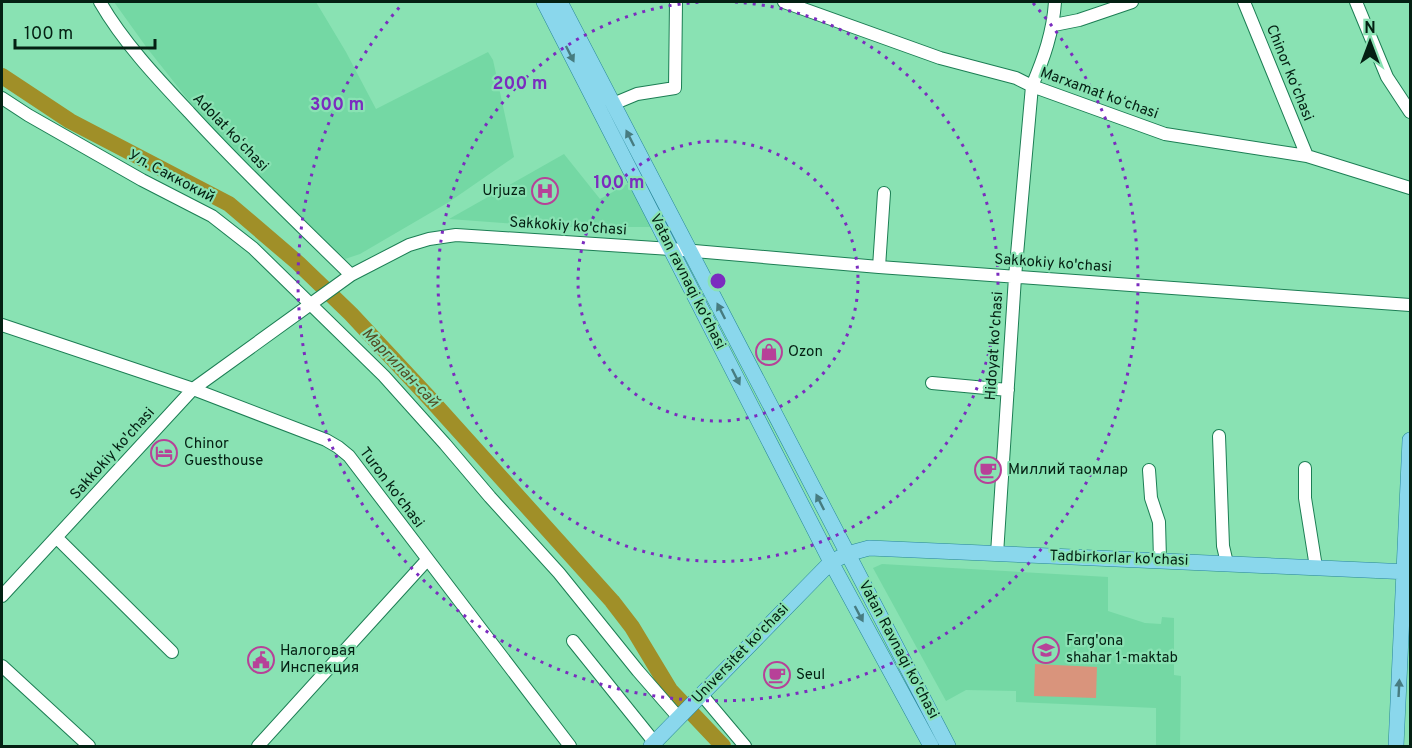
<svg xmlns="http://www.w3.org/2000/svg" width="1412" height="748" font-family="Overpass,sans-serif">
<rect width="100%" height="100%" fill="#89e2b3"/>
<path fill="#74d8a4" d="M114,2h202l30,50 30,57 112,-57 5,8 21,97 -65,45 -89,52 -15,5 -133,-129 -65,-82z
M564,154l36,45 29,-16 26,44h-97l-109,-8z
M882,564l226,13v34l37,12 16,1 1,-7 12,1v57l7,1 -1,70h-24v-38l-140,-6v-11l-50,-1 -20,11 -73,-133z"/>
<path fill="#d9947c" d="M1035,664l62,3 -1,31 -62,-2z"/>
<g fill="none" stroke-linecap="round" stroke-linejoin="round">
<path stroke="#a08f28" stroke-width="16" d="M2,76l68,45 159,83 69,59 53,51 81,87 180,200 20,26 38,63 53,56"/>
<defs>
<path id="minor" d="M100,2c23,40 57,76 89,110 52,57 107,109 162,163
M784,2l156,56 76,20 16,8 133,48 142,22 103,32
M1244,2l63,154
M1356,2l31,75 23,35
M1054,25l25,-5 53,-18
M2,98l26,17 114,65 70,36 41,32 131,128 61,68 45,53 69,76 79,98 41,47
M613,104l24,-10 38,-6 1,-86
M879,267l5,-74
M2,325l191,64 133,51 12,7 11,9 221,290
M932,383l76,7
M1219,436l4,110 4,17
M1305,468v30l11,69
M1149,470l2,28 8,24 1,38
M57,538l115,114
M997,554l18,-277 17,-191c12,-28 21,-54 23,-84
M2,596l191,-207 158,-114 58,-30 20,-6 27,-4 215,14 208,18 531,38
M573,641l82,102
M2,666l87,80
M702,695l43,51
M258,746l169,-186"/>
<path id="major" d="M544,2l287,560 100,184
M560,2l388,744
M651,746l180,-184 16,-8 22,-6 541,24
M1396,746l14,-306"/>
</defs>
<use href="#minor" stroke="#1c7e54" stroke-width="14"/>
<use href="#major" stroke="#288698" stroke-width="16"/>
<use href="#minor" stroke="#fff" stroke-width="12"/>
<use href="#major" stroke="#8ad7ec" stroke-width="15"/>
</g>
<defs><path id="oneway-solid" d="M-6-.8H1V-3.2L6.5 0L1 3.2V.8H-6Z" transform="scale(1.5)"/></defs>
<g fill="#477c80">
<use href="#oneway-solid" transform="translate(570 54) rotate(63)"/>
<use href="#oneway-solid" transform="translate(630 138) rotate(-117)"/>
<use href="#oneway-solid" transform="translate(721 311) rotate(-117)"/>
<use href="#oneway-solid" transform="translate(736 377) rotate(63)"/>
<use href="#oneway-solid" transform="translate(820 502) rotate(-117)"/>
<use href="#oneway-solid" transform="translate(859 614) rotate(62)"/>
<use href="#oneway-solid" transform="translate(1399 688) rotate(-87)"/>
</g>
<g fill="none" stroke="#7b2cbf" stroke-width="3" stroke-dasharray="3 6">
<circle cx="718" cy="281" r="140"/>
<path d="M735 2A280 280 0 1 1 701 2"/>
<path d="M1033 3A420 420 0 1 1 403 3"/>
</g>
<defs>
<symbol id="hospital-ring" viewBox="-11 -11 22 22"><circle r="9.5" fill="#89e2b3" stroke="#b74198" stroke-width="1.5"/><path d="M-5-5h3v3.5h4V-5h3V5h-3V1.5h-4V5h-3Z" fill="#b74198"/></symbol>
<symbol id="shop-ring" viewBox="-11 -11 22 22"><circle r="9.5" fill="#89e2b3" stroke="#b74198" stroke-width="1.5"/><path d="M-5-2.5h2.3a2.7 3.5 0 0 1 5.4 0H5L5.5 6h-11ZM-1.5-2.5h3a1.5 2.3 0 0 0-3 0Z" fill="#b74198"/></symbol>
<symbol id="hotel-ring" viewBox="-11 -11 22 22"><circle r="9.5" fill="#89e2b3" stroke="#b74198" stroke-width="1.5"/><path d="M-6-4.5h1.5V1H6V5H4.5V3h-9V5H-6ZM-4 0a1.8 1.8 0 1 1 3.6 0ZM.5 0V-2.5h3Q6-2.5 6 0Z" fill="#b74198"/></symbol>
<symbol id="cafe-ring" viewBox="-11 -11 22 22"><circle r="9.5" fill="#89e2b3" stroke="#b74198" stroke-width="1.5"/><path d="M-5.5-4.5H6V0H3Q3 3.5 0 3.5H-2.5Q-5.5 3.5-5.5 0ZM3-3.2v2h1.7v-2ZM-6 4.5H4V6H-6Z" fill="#b74198"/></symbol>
<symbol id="school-ring" viewBox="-11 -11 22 22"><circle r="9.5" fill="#89e2b3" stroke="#b74198" stroke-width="1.5"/><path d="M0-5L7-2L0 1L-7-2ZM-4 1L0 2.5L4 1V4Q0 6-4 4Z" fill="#b74198"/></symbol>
<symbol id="civic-ring" viewBox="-11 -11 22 22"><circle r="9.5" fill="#89e2b3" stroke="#b74198" stroke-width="1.5"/><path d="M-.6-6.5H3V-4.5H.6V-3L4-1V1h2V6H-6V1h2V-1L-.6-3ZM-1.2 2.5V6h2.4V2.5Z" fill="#b74198"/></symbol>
</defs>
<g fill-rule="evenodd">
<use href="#hospital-ring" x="530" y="176" width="30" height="30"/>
<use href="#shop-ring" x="754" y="337" width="30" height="30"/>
<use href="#hotel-ring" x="149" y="438" width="30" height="30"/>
<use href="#cafe-ring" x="973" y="455" width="30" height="30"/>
<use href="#school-ring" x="1031" y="635" width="30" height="30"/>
<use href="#civic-ring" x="246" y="645" width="30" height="30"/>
<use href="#cafe-ring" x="762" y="660" width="30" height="30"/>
</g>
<g text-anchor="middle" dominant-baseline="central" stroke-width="4.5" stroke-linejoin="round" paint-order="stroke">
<g font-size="15" fill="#042013" stroke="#89e2b3">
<text transform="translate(1289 73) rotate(68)">Chinor koʻchasi</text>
<text transform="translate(1099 94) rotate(20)">Marxamat koʻchasi</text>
<text transform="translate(230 133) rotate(46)">Adolat koʻchasi</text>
<text transform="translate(171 177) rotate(28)">Ул. Саккокий</text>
<text transform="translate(568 227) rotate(4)">Sakkokiy ko'chasi</text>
<text transform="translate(1053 264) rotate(4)">Sakkokiy ko'chasi</text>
<text transform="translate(687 282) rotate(63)">Vatan ravnaqi ko'chasi</text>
<text transform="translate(995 346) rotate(-86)">Hidoyat ko'chasi</text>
<text transform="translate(113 454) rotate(-48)">Sakkokiy ko'chasi</text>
<text transform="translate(391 488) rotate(53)">Turon ko'chasi</text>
<text transform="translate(1119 559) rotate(2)">Tadbirkorlar ko'chasi</text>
<text transform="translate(898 650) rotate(62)">Vatan Ravnaqi ko'chasi</text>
<text transform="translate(741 654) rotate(-46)">Universitet ko'chasi</text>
</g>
<g font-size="15" fill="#042013" stroke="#89e2b3" text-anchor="start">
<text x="526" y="191" text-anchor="end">Urjuza</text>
<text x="788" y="352">Ozon</text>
<text x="184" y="444">Chinor<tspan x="184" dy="17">Guesthouse</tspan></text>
<text x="1008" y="470">Миллий таомлар</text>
<text x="1066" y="641">Farg'ona<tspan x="1066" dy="17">shahar 1-maktab</tspan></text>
<text x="280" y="651">Налоговая<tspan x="280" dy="17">Инспекция</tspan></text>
<text x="796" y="675">Seul</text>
</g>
<g font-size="16" font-style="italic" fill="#534c23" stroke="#89e2b3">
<text transform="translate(400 368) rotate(46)">Маргилан-сай</text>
</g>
</g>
<circle cx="718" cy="281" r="9" fill="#7b2cbf" stroke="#89e2b3" stroke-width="3"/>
<g font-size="18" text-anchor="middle" font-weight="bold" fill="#7b2cbf" stroke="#89e2b3" stroke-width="4.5" stroke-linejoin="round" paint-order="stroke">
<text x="520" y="89">200 m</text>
<text x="337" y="110">300 m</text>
<text x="619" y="188">100 m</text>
</g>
<rect width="1412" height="748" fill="none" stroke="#042013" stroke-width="6"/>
<g transform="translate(1370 42)" stroke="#89e2b3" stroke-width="4.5" paint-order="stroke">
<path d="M0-4.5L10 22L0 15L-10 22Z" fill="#042013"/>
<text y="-9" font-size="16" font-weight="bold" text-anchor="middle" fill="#042013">N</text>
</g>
<path d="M15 39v9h140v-9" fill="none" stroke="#042013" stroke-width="3"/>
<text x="24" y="39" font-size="18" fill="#042013" stroke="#89e2b3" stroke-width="4.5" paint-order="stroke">100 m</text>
</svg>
